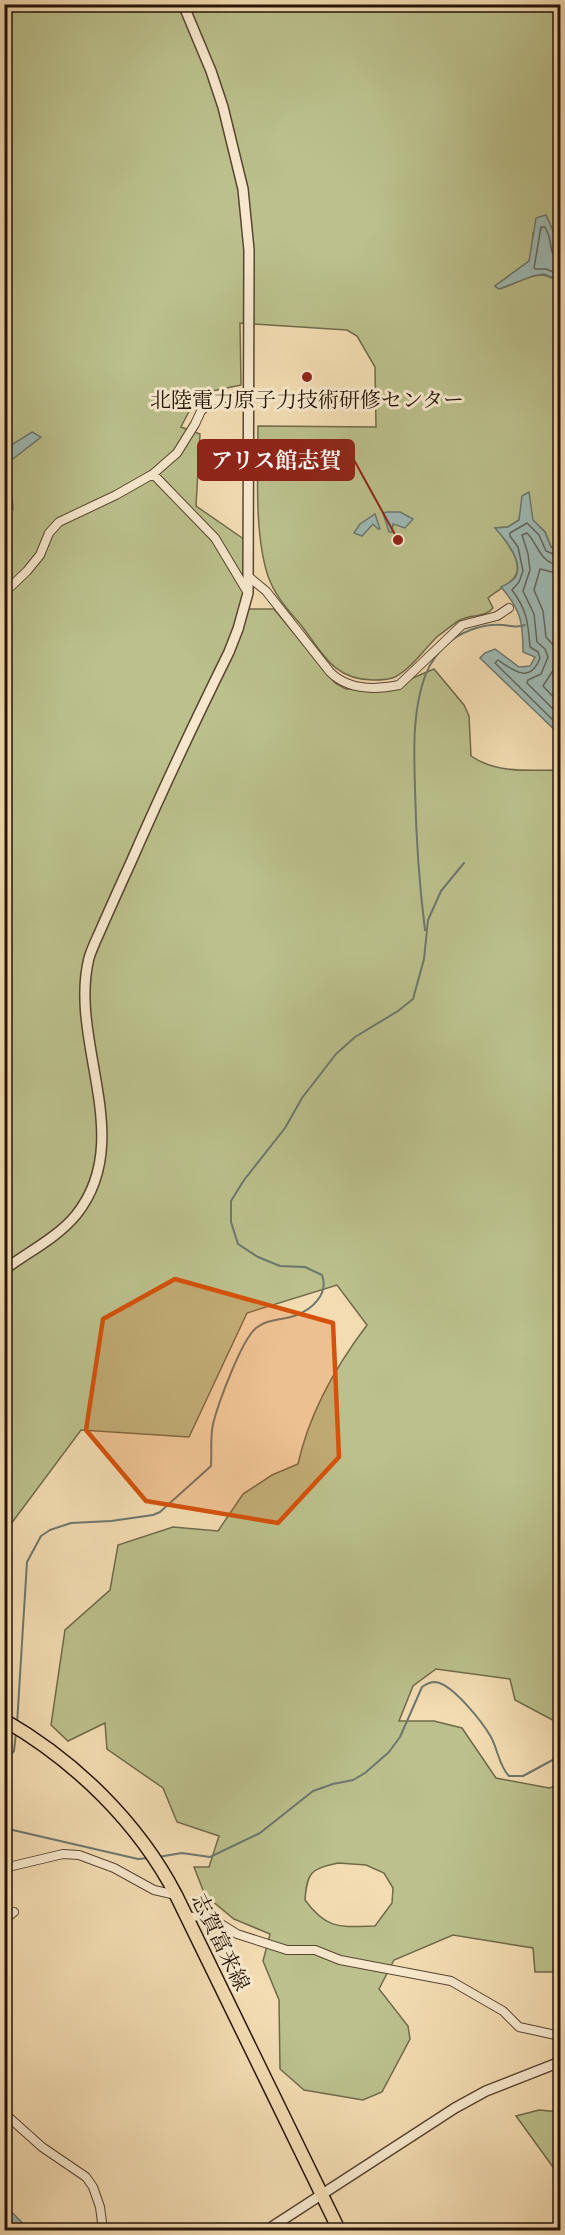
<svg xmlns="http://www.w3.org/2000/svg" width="565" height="2235" font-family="'Gentium Book Plus','Noto Serif JP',serif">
<rect width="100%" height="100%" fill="#f3dcb2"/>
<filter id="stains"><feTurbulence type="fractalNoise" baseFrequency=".00333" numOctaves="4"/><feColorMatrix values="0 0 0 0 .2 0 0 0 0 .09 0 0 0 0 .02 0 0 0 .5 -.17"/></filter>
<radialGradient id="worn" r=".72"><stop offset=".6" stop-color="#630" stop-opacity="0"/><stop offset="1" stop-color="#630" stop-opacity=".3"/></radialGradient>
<path fill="#bbc08c" stroke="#706a49" stroke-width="1.5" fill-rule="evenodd" d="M5,5h555v247l-3,-3 -2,-14 -22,-2v14l-4,14 -34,25 4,3c14,-3 29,-15 43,-14 6,0 12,5 18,6v271l-9,-5 -6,-15 -24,-22 -2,10 -11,7 -12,1c9,12 32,38 16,52 -7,7 -17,12 -24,18l5,10c-8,10 -22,6 -33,12 -7,4 -15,11 -22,16 -14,13 -26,32 -43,41 -6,3 -16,3 -22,3 -40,0 -51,-28 -72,-55 -13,-15 -26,-29 -33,-49 -14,-42 -10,-105 -10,-150l118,1 -1,-60 -18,-31 -10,-6 -107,-7 1,62c-40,9 -41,3 -60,42l19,7 -4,72 52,36 -6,60 4,7h28l61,74 11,6h41l47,-20 30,36 5,11 2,40c26,18 59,14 89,14v954l-45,-24 -5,-21 -74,-10 -23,17 -14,35h35l28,7 34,50 53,10 11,-3v187h-25l-2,-24 -80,-13 -59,25 -15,29 29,37 2,13 -28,53 -19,8 -59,-10 -24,-21 -1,-69 -16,-39 7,-27 -36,-15 -29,-24 -11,-28h15l10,-31 -42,-14 -14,-34 -56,-39 -2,-26 -37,18 -17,-16 14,-95 45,-40 8,-45 55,-18 45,4 25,-37 29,-19 26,-11c11,-50 38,-98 69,-139l-30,-40 -90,28 -58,124 -108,-7 -76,102zM338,1863l28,2 18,8 9,15 -1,15 -17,23c-35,1 -48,4 -70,-26 2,-28 6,-31 33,-37z
M539,2110l21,2v62h-2l-42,-58z"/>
<path fill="#9ebab5" stroke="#6d776f" stroke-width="1.5" d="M546,215l9,20 2,14 3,3v29l-16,-7 -11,2 -34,13 -4,-3 34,-25 7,-43z
M32,432l9,5 -32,25 4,47 -8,11v-71z
M529,492l4,28 12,12 6,15 9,5v183l-80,-77 5,-5 10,-4 24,18 11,-1 5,-9 -12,-5c0,-30 -2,-42 -22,-65 4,-2 10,-5 13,-8 12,-15 -9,-40 -19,-51l13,-1 11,-7 3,-24z
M387,512h13l13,7 -8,9 -12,-4 -1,8h-3l-6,-19z
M375,514l5,15h-2l-5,-5 -11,12 -8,-3 6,-9z
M4,2205h1l24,25h-24z"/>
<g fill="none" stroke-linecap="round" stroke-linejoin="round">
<path stroke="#61665e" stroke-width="1.5" d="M560,256l-8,-4 -3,-16 -4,-9h-4l-7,41 2,1h10l14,6
M560,557l-14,-6 -7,-16 -12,-12 -17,10v3l8,11 5,24 -4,11 -7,8c15,20 16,32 18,57l8,5 2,6c-10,26 -26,13 -42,2l-3,3 65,64
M560,565c-21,-2 -21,-20 -33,-32l-5,2 6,19 2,16 -7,21 11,23 3,28 8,7 3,8 -7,17 -13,6 -1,3 33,33
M560,574l-20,-5 -6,21 9,21 3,26 8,9 3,11 -3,12 -11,17 17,18"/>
<path stroke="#6d776f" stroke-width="2" d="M425,930c-6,-47 -9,-94 -10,-141 -1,-38 -3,-76 10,-113 5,-13 15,-27 27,-36 13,-10 35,-17 51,-15 9,1 14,3 22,0
M17,1724l10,-162 14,-26 9,-6 21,-7 40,-2 42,-6 7,-3 51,-46c1,-14 -1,-29 2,-42 5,-20 28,-83 43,-96 11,-9 26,-8 38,-12 18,-6 35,-22 28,-41l-17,-8 -25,-1 -22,-9 -20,-13 -7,-22v-21l13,-21 41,-52 17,-30 34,-44 19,-17 43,-26 15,-12 11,-40 4,-39 13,-29 23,-28
M4,1762l10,-11 2,-18
M4,1828l134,31 11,-1
M158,1857l24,-4 28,4 50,-24 53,-42 20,-7 20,-4 12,-7 24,-21 11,-15 22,-50c4,-3 8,-5 13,-5 17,1 48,41 56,55 7,13 8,29 18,39h14l37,-20"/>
<defs>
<path id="minor" d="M153,474l62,64 33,55
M249,577l17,14 64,81c18,18 45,18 69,13l63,-60 35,-9 12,-8
M4,593l23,-22 13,-16 9,-22 10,-11 57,-27 37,-21 24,-21 18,-29 6,-13 11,-10 11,-3 26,-2
M4,1868l59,-14 16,1 35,13 40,22 22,5
M4,1917h4l6,-5
M187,1917l21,-1 29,18 50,16h28l25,10 111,21 52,30 16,16 41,9
M4,2113l38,34 44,30 7,10 7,20 3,23"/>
<path id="tertiary" d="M4,1270c24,-18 53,-32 72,-55 61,-76 -8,-173 13,-257 3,-10 8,-20 12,-29 10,-23 20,-45 30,-67 31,-71 64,-141 98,-210l9,-23 10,-36 1,-343 -6,-61 -20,-82 -12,-36 -28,-67
M267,2230l188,-122 31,-17 74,-29"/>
<path id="primary" d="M4,1720c71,41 134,102 172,175l163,335"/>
</defs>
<use href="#minor" stroke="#584531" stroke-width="10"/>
<use href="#tertiary" stroke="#584531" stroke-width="12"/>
<use href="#primary" stroke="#241306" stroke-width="15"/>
<use href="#minor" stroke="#f7e8cd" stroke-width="8"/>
<use href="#tertiary" stroke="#f7e8cd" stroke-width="9"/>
<use href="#primary" stroke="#f3dcb2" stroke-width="12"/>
</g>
<path fill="#d4520b" fill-opacity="0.2" stroke="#d4520b" stroke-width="4.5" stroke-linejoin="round" d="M175,1279l158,44 6,134 -61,66 -132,-22 -60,-71 17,-111z"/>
<circle fill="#8f2418" stroke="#f7e8cd" stroke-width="2" cx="307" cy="377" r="6"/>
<g text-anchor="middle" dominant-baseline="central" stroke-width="6" stroke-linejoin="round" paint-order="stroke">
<g font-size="21" fill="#241306" stroke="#f7e8cd">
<text x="307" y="399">北陸電力原子力技術研修センター</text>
</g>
<g font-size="21" fill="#241306" stroke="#f7e8cd">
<text transform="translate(221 1942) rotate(64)">志賀富来線</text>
</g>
</g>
<path fill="none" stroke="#8f2418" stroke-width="2" d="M398 540L354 460"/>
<circle fill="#8f2418" stroke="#f7e8cd" stroke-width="2" cx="398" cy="540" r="6"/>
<rect fill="#8f2418" stroke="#8f2418" stroke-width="2" x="198" y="440" width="156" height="40" rx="6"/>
<g font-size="22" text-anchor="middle" font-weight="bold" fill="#fff">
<text x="276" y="468">アリス館志賀</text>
</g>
<rect width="565" height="2235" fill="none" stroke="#f3dcb2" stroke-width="24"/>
<rect x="6" y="6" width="553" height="2223" fill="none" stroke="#241306" stroke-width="3"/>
<rect x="12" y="12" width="541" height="2211" fill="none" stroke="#241306" stroke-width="1.5"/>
<rect width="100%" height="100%" filter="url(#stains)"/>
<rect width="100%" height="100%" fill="url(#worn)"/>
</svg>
